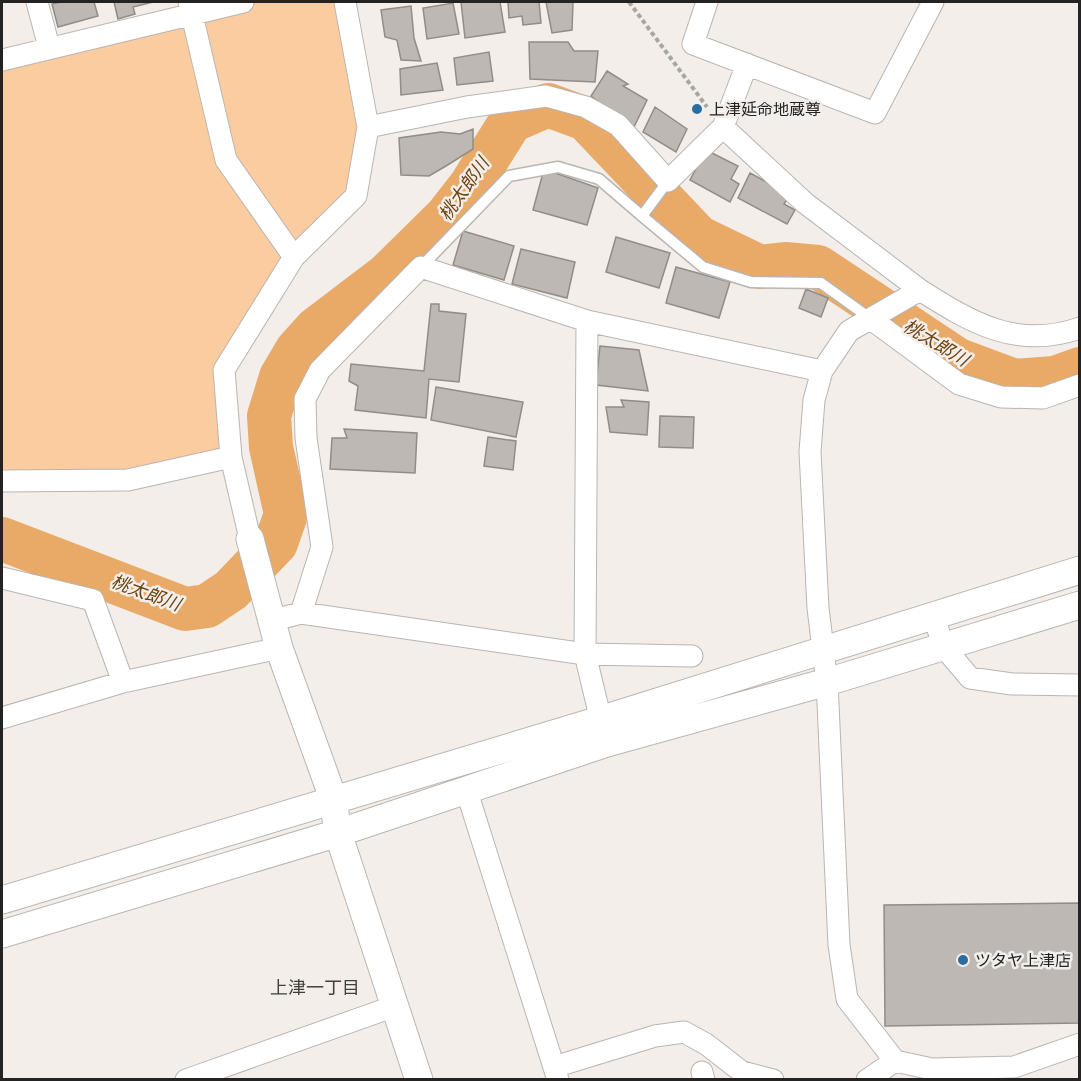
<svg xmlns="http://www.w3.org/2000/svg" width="1081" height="1081" font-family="Helvetica,'Noto Sans JP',sans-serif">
<rect width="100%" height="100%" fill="#f3eee9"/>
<path fill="#facc9f" d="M243,2h102l23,125 -12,69 -62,61 -69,113 6,87 -103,23 -126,1v-419z"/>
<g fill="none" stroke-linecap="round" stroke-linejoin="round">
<path stroke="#e9a967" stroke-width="44" d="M2,539l183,70 22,-3 24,-16 45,-47 10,-29 -15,-67 -2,-31 12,-39 16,-27 19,-21 71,-54 59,-58 25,-32 40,-64 37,-16 38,14 112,118 62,30 25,-3 33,3 140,93 57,21 40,-3 25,-9"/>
</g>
<path fill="#bdb8b3" stroke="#918c87" stroke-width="1.5" d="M61,2h33l4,14 -40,11 -6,-23z
M114,2h39l-20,5 2,7 -17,5z
M461,2h39l5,30 -40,6z
M508,2h31l2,21 -18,2 -1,-9 -13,2z
M546,2h27l-1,28 -20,3z
M453,3l6,31 -32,5 -4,-31z
M411,6l3,32 7,23 -20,-1 -4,-20 -12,-3 -4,-27z
M529,42h39l6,9h24l-3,31 -65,-3z
M489,52l4,29 -36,4 -3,-27z
M437,63l6,27 -42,5 -1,-26z
M607,71l21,13 -5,2 24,14 -14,29 -42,-33z
M655,107l32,22 -11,23 -33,-20z
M473,129v20l-27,17 -17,10 -28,-1 -2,-37 42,-6 19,2z
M706,150l32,16 -7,13 8,5 -9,18 -40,-22z
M544,169l54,19 -11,37 -54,-15z
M750,173l40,22 -6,9 11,6 -8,14 -49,-26z
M463,231l51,15 -10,34 -51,-15z
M616,237l54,16 -11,35 -53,-16z
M521,249l54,13 -8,36 -55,-14z
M676,267l54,15 -11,36 -53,-15z
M806,289l22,9 -7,19 -22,-9z
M431,304h8v7l27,3 -7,68 -30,-3 -3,39 -71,-8 3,-24 -9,-5 2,-17 73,7z
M600,346l39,4 9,41 -52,-6z
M436,387l87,15 -7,35 -85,-17z
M621,400l28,2 -2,33 -37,-3 -4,-25h18z
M660,416l34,1 -1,31 -34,-1z
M344,429l73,4 -2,40 -85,-4 2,-31h15z
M488,437l28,4 -3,29 -29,-4z
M1080,903v120l-195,3 -1,-121z"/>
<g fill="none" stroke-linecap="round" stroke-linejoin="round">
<defs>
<path id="service" d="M642,216l61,51 48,15 70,1 50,36
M421,267l88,-91 49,-9 41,12 43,37 26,-35"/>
<path id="minor" d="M37,2l12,45
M189,2l37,158 68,97
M707,2l-14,42 182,69 58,-111
M2,60l241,-58
M368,127l99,-20 79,-11 40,11 32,18 50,56 55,-54 82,76 115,87 -71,41 -27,40 -8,29 -4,52 8,156 9,74 12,263 8,54 48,62 37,8 82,-2 66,-23
M723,127l24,-63
M920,290c52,33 97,60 160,38
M871,319l88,65 42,13 42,1 37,-13
M587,321l-2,333 19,79
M2,481l126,-1 103,-23
M250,539l-19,-82 -7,-87 70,-113 62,-61 12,-69 -23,-125
M2,578l91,22 30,82
M301,613l21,-66 -16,-109 -1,-39 15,-29 101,-103 166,54 235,50
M934,616l9,30 27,32 42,6 68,1
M274,620l27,-7 284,41 107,2
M2,718l121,-36 156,-34
M466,789l92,291
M554,1067l101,-31 29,-4 22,12 36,28 31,8
M702,1072l2,8
M186,1080l209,-74
M867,1080l28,-19"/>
<path id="tertiary" d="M250,539l29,109 54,150 5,35 81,247
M2,900l598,-180 480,-150
M2,934l336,-101 269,-90 220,-61 253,-77"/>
</defs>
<use href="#service" stroke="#bab5b0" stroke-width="13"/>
<use href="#minor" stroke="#bab5b0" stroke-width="23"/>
<use href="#tertiary" stroke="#bab5b0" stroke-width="29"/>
<path stroke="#a9a5a1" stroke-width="4" stroke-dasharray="4.5 3" stroke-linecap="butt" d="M629,2l78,105"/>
<use href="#service" stroke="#fff" stroke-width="10"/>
<use href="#minor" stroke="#fff" stroke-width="21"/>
<use href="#tertiary" stroke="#fff" stroke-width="27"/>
</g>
<g fill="#2a6da2" stroke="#f3eee9" stroke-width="2">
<circle cx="697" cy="109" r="6"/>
<circle cx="963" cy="960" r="6"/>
</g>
<g text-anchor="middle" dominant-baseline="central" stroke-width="5" stroke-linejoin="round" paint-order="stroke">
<g font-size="16" fill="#252321" stroke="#f3eee9" text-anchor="start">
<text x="709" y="109">上津延命地蔵尊</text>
<text x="975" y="960">ツタヤ上津店</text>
</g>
<g font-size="18" font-style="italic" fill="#6d430f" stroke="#f3eee9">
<text transform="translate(464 189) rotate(-55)">桃太郎川</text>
<text transform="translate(936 343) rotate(31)">桃太郎川</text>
<text transform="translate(146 593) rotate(20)">桃太郎川</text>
</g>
<g font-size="18" fill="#423e3a" stroke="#f3eee9">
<text x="315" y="988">上津一丁目</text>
</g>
</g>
<rect width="1081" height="1081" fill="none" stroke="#252321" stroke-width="6"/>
</svg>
